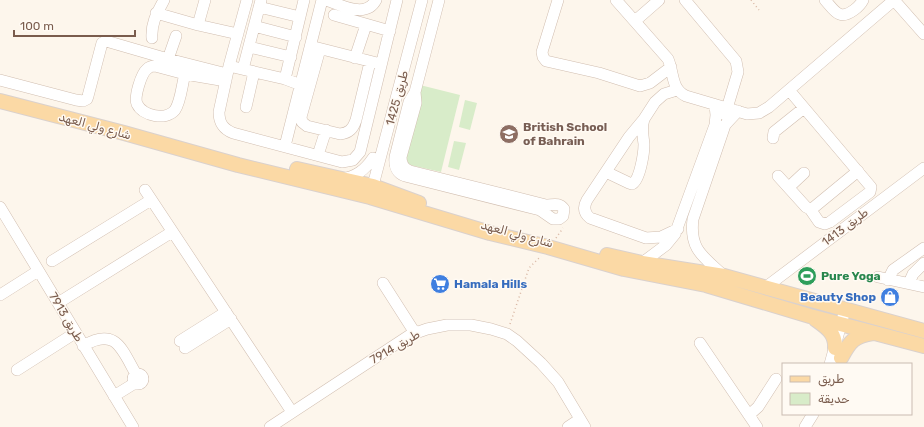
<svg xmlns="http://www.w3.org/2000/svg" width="924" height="427" font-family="Rubik,'Noto Naskh Arabic',sans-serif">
<rect width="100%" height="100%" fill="#fdf6ec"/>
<path fill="#d8ecc9" d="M420,85l40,10 -19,77 -40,-9z
M465,100l12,3 -7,27 -11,-3z
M454,141l12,2 -7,27 -11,-3z"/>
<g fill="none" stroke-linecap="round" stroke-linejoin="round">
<defs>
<path id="minor" d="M247,0l-18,66 -10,46c0,11 4,17 14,21l109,29 11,-2 7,-8 37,-152
M326,0c15,5 40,19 50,0
M558,0l-16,52 1,5 3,4 53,12 41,13 10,-3 21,-16
M616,0l52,59c6,14 3,30 18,37l61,18 12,-1 10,-6 125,-107
M685,0l51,61 2,11 -13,43
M825,0c10,11 14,21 29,10 4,-3 7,-6 9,-10
M894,0l30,34
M259,7l41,10
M156,13l42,12 40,9
M334,15l56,16
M635,21l24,-21
M198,25l7,-25
M254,26l42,11
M152,38c-1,-15 5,-25 12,-38
M249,47l42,10
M314,47l63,16
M320,49l-19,68 1,5 5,4 33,8c9,-1 13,-5 16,-14l14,-58
M355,58l11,-33
M168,59l8,-23
M229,66l56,13 16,6
M243,69l18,-69
M185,74c-3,10 -4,27 -10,36 -9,11 -32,6 -38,-6 -3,-7 4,-30 10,-35 2,-2 5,-3 8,-3l30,8 41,7
M285,79l19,-79
M0,80l76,20 7,1 4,-2 1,-3 14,-53 4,-2 62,18 59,15
M677,90l-13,4 -9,8 -11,17 -15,18 -42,63c-4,7 -3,13 3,18l56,20 15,-1 17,-8
M789,90l82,97 -1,5 -40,30 -5,2 -6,-2 -9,-13
M415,92l1,11 -15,54c0,7 3,12 9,14l136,34c7,0 13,-3 18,4l-1,7 -4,3h-6l-13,-9 -135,-34c-8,-3 -11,-10 -10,-19l14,-55z
M415,92l24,-92
M246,107l8,-35
M773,138l1,-6 30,-24
M285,146l37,-146
M318,155l8,-25
M606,172l23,11 3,1c8,-4 12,-31 12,-40 -1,-9 -3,-16 0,-25
M778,176l28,31 4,2 3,-1 45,-37
M341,179c15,-2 24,-9 32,-21
M789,187l15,-14
M145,190l147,222
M371,193l51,-193
M0,207l133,220
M52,261l99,-61
M642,263l24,-18 9,-11 40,-109 1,-10 -1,-10
M724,276c-20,-19 -35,-26 -31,-57l29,-85 3,-9 13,-14
M878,277l46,10
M888,280l5,-10 31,-22
M383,283l32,50
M909,283l4,-9 11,-11
M766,287l158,-119
M0,295l38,-24
M58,303l114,-71
M180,341l46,-29
M700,343l57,84
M83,346c33,-20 39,4 53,28
M185,348l46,-29
M830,364l13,-47
M17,370l58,-37
M133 379a5 5 0 1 1 10 0a5 5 0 1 1-10 0Z
M114,396l21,-13
M749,415l9,-8 18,-28
M270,427l140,-92 17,-6 20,-4h24l20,4 16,5 10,7 24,22 17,19 27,45
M568,427l12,-8
M805,427l8,-13"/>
<path id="major" d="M0,101l124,32 114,32 132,32 120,36 58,14 76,22 82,16 104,31 114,30
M297,169l76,17 46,17
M607,255l35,8 82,13 200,55
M815,319c11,8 21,14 20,29
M841,358c9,-17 13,-22 32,-25"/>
</defs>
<use href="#minor" stroke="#d1beb0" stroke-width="12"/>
<use href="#major" stroke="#dad1cd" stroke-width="16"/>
<path stroke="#d9b8a5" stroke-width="1.5" stroke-dasharray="1 3" stroke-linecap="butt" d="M751,0l8,10
M556,238l7,-10
M510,324l19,-56 12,-12"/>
<use href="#minor" stroke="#fff" stroke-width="11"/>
<use href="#major" stroke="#fbd9a5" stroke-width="14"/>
</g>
<defs>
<symbol id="school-disc" viewBox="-11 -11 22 22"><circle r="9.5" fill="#8d6e63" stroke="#fffaf3"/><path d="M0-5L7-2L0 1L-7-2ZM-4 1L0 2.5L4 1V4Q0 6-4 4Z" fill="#fff"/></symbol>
<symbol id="stadium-disc" viewBox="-11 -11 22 22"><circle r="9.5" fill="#2e9e5b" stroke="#fffaf3"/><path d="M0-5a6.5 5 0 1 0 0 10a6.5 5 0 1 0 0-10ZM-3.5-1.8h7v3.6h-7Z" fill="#fff"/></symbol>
<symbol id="supermarket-disc" viewBox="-11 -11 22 22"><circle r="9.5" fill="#3f7fe0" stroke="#fffaf3"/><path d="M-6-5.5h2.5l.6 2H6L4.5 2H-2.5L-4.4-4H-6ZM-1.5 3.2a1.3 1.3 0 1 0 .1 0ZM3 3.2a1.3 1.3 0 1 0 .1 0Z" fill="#fff"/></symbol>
<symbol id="shop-disc" viewBox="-11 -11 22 22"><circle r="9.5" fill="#3f7fe0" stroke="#fffaf3"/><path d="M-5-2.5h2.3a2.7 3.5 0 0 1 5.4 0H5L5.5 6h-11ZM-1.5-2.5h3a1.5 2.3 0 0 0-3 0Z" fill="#fff"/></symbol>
</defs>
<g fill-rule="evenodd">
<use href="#school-disc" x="498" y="123" width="22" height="22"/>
<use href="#stadium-disc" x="796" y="265" width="22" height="22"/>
<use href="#supermarket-disc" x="429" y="273" width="22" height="22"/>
<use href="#shop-disc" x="879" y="286" width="22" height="22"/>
</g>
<g text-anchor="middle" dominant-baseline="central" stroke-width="3" stroke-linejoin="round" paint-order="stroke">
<g font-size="12" fill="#7a5c4d" stroke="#fffaf3">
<text transform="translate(397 98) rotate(-75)">طريق 1425</text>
<text transform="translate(95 126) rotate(15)">شارع ولي العهد</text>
<text transform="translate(845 227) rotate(-37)">طريق 1413</text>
<text transform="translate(517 234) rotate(15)">شارع ولي العهد</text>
<text transform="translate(66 317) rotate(59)">طريق 7913</text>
<text transform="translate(395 347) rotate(-30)">طريق 7914</text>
</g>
<g font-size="12" font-weight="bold" fill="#785e54" stroke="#fffaf3" text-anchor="start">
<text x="523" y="127">British School<tspan x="523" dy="14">of Bahrain</tspan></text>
</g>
<g font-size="12" font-weight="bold" fill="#27864d" stroke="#fffaf3" text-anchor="start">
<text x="821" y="276">Pure Yoga</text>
</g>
<g font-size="12" font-weight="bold" fill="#366cbe" stroke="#fffaf3" text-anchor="start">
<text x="454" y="284">Hamala Hills</text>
<text x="876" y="297" text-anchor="end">Beauty Shop</text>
</g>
</g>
<rect x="782" y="363" width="130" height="52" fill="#fffaf3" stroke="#cabbb1"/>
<rect x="790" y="376" width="20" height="6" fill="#fbd9a5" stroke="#cabbb1"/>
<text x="818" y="383" font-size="12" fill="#7a5c4d">طريق</text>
<rect x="790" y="393" width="20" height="12" fill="#d8ecc9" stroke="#cabbb1"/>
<text x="818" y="403" font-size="12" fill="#7a5c4d">حديقة</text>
<path d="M14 30v6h121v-6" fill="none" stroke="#7a5c4d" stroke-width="2"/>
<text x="20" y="30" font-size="12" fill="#7a5c4d" stroke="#fffaf3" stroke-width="3" paint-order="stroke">100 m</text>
</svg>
